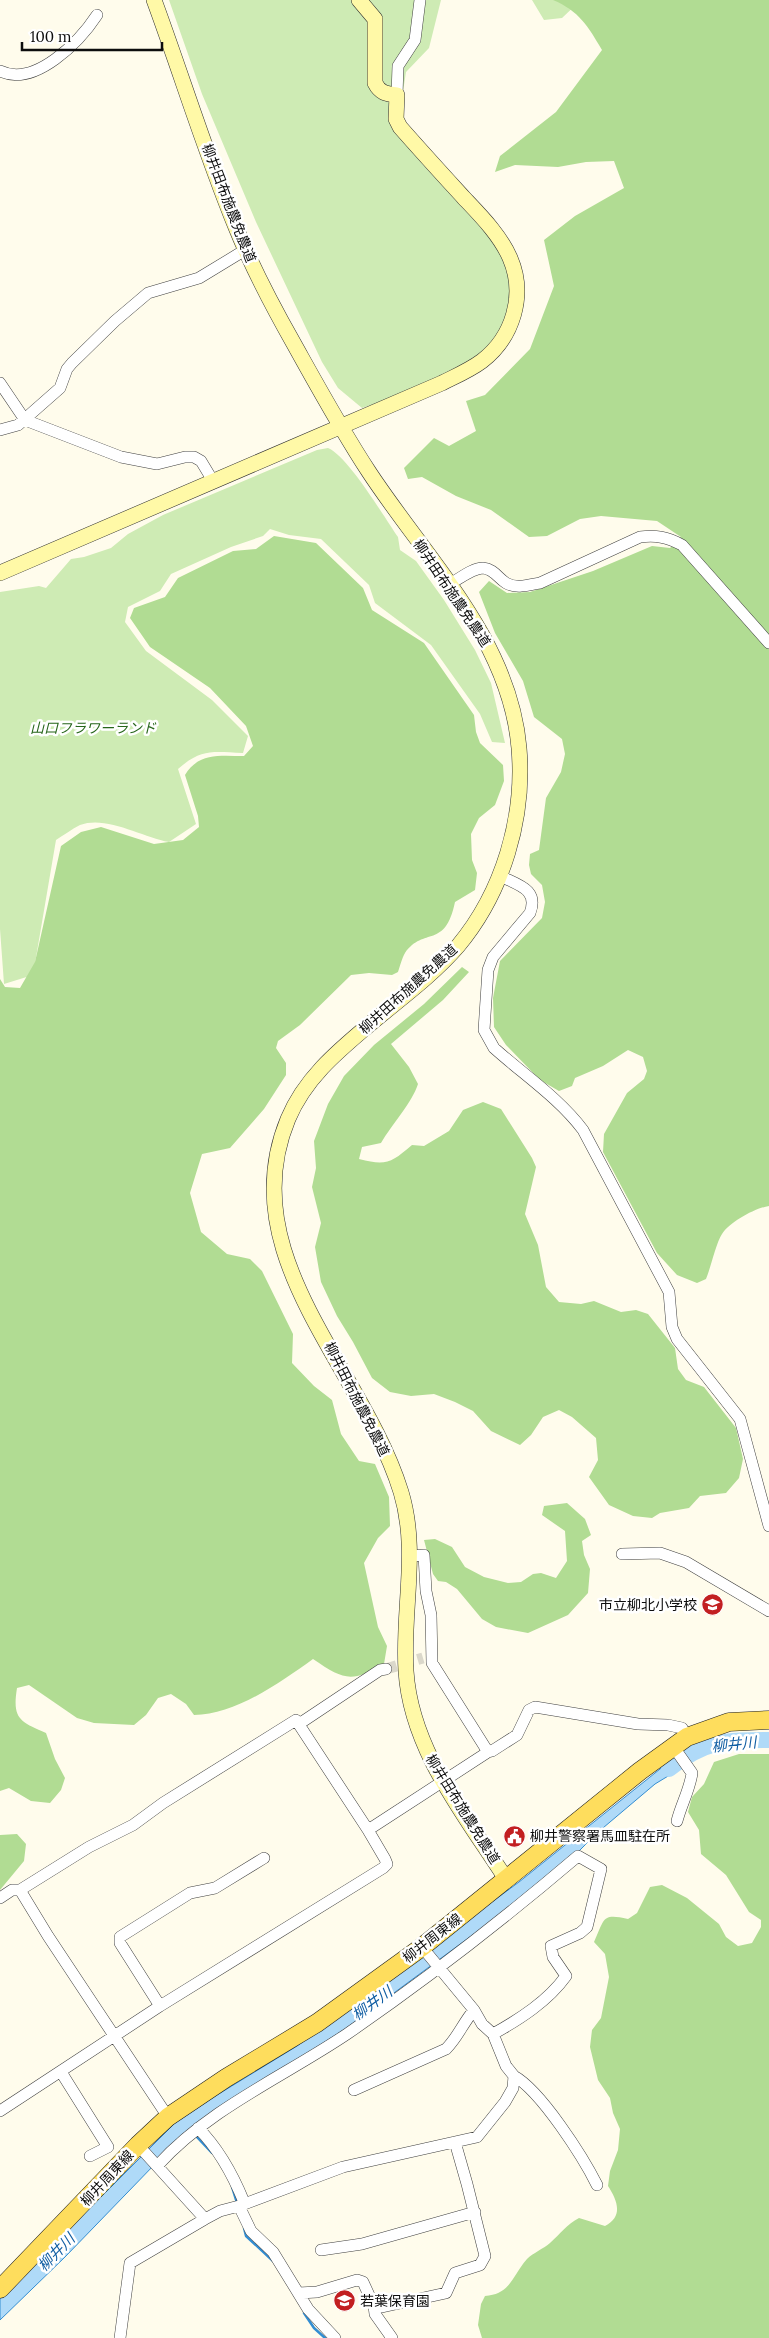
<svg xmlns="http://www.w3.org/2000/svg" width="769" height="2338" font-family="Lora,'Noto Sans JP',serif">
<rect width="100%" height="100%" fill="#fffcec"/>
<path fill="#ceebb4" d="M169,0h272l-12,48 -23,24 -6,39 18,48 70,76 15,22 7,26 1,16 -4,19 -13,25 -32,23 -61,29 -39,13 -24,-20 -16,-26 -66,-140 -54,-128z
M532,0h49l-19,18 -18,2z
M328,448c20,8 56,69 70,89l2,13 16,11 28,39 31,50 16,33 14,60 -13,-1 -12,-28 -49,-69 -56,-42 -6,-18 -48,-46 -32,-4 -19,-6 -7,7 -32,11 -60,27 -11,17 -32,16 -3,15 21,29 66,49 36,36 -5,17c-30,-1 -41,-5 -65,16l18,55 -27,18c-27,-5 -63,-27 -89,-17 -8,4 -16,10 -24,15l-23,135 -29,9 -4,-55v-337l39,-6 7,2 25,-29 13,-2 27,-9 17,-14 35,-19 154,-65z"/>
<path fill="#b1dc93" d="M553,0h216v1206c-14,2 -39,16 -47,28 -6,9 -11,33 -16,45l-9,4 -20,-8 -20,-22 -54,-101 1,-18 23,-41 17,-14 3,-8 -4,-14 -15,-7 -25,16 -28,12 -3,8 -13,5 -19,-11 -34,-35 -12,-18 -1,-29 7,-37 42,-43 3,-16 -3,-17 -11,-11 -2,-9 1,-11 9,-4 7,-52 15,-26 4,-18 -3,-15 -28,-22 -11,-36 -28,-48 -16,-41 10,-11 18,12 23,-1 63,-21 59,-25 18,2 11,-11 -24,-16 -56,-5 -21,3 -33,17 -18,1 -38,-27 -35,-14 -34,-19 -14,2 -4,-11 30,-30 15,8 27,-15 -10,-30 19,-6 45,-46 24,-63 -10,-46 31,-24 49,-28 -10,-27 -28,1 -28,5 -43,-2 -20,7 5,-16 56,-44 46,-62c-14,-24 -23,-39 -49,-50z
M274,536l42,7 47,45 9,22 52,33 50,72 2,17 4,11 23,22 1,16 -9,24 -16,13 -8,16 1,26 5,13 -2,17 -20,12c-10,48 -31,24 -50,51 -3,5 -5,13 -7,19l-6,3 -23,-2 -18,2 -51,50 -22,16 -2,7 10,15v12l-22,34 -34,39 -28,6 -12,39 11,39 26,22 23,5 12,12 31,63 -1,29 22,23 18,14 9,34 18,27 16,3 14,33 1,29 -12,12 -14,25 14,64 9,19 -3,18c-33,19 -40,16 -71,-5 -32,23 -78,56 -119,56l-8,-11 -15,-10 -13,4 -12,17 -12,10 -40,-2 -17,-5 -48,-33 -12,3c-5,31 3,34 29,45l9,26 10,19 -4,12 -11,13 -19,-2 -22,-13 -9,3v-812l5,8 15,1 15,-26 26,-116 20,-14 20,-5 53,17 29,-4 16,-13 -1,-11 -13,-41c14,-23 35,-19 59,-19l9,-10 -7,-20 -36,-38 -60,-41 -20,-29 4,-10 31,-11 13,-19 55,-27 23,-2z
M462,967l7,5 -26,28 -52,44 18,23 9,17c-6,19 -26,40 -37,59l-19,4 -3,12c27,7 32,4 53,-14l12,1 25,-15 14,-21 20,-8 18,7 31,49 4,9 -11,47 13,31 8,42 13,15 22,2 13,-3 27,11 15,-2 12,4 27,34 3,21 8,11 18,7 32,41 7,31 -4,19 -13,15 -26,3 -11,12 -29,5 -8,5 -19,-2 -24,-11 -20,-28 9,-17 -2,-22 -24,-21 -13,-7 -16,7 -12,18 -11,10 -29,-14 -18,-20 -18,-9 -21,-8 -23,2 -21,-4 -18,-14 -19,-36 -16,-26 -16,-34 -6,-35 6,-24 -9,-36 4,-19 -2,-27 14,-37 16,-28 30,-31 50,-41z
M567,1503l18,16 6,16 -9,6 2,14 6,14 -2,24 -20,22 -40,18 -32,-6 -14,-8 -25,-30 -11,-7 -8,-1 -5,-7 -9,-34 11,-1 17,8 13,20 19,10 24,6 13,-1 12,-8 8,-1 15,5 11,-17 -2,-30 -23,-16 2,-9z
M739,1754h30v584h-287l-4,-13 3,-21 4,-8c26,-2 27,-20 42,-37 6,-6 16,-10 23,-16 10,-9 17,-19 29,-25l26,8c19,-10 12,-26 3,-40l2,-15 8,-21 2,-21 -7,-16 -3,-15 -12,-18 -8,-33 2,-17 9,-12 8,-41 -4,-23 -11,-12c11,-23 7,-29 34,-23l9,-6 13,-26 12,-2 25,13 32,26 7,13 12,9 14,-3 9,-16v-7l-12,-8 -23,-37 -25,-21 -2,-24 -11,-18 4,-15 12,-13 10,-22z
M17,1834l9,10 -2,17 -24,29v-55z"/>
<path fill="#afdaf8" stroke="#338dd2" d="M675,1757l8,10 -28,17 -58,49 -20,20 -95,75 -137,101 -159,103 -121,125 -65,63v-22l175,-175 42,-28 80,-49 222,-164z"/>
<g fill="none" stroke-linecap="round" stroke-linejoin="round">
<path stroke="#338dd2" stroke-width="2.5" d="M195,2135l17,18
M232,2187l5,16
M244,2228l2,8 27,25
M304,2313l10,15 11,10"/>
<path stroke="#afdaf8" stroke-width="16" d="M669,1769c35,-28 56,-29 100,-29"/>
<path stroke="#dbd8cb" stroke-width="11" stroke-dasharray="11 5.5" stroke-linecap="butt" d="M386,1669l37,-11"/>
<defs>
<path id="street" d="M0,71c35,17 80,-30 97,-56
M397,95l1,-29 17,-26 5,-40
M0,383l25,37 96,37 36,7 28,-7h9l7,4 12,20
M0,430l18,-5 42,-37 7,-19 5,-6 43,-42 33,-28 51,-15 46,-28
M448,585c10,-5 24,-17 35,-17 11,1 15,10 23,15 10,6 23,2 34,0l100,-46c16,-2 27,0 42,8l87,98
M500,876c18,9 39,13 30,37l-37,44 -5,13 -4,60 10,18c30,27 65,50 89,82l86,162 3,35 5,12 63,80 29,107
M622,1554l38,-1 26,9 83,49
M299,1724l81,-54 6,-1
M673,1746l19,27c-2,16 -11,32 -15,48
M488,1752l4,-1 25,-16 12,-25 6,-3 103,17 30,1 14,3 5,9
M20,1890l28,46 120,181
M0,1898l12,-8h8l69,-43 44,-22 30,-22 133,-83 72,110
M160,2006l-40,-63v-6l70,-44 25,-5 49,-30
M61,2072l47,75 -18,9
M514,2076c27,15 69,81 83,109
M354,2090l92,-41c12,-12 17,-26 28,-39
M0,2111l160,-105 223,-138 4,-4 -2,-5 -17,-29 120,-78 -56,-89 -1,-48 -5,-24 -2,-36 -13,1
M198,2128c21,21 35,47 46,74
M138,2145l67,74
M158,2165c52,-57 125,-88 189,-131 80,-55 157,-115 231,-178l23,13 -14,58 -7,6 -29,13 2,11 13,19c-18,25 -46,43 -73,58
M239,2206l104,-39 134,-30 28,-35 8,-14 1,-12 -8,-10 -13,-32 -11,-10 -8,-14 -52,-63
M321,2250l41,-6 113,-32
M299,2293l18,-1 40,-12 6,2 11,24 8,1 64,-14 9,-20 25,-8 5,-9 -18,-72 -12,-42
M374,2306l1,8 17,24
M120,2338l10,-75 75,-44 15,-8 19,-5 12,25 22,21 35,57 27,29"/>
<path id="secondary" d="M154,0c28,76 52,155 83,230 16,39 36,77 57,114 24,43 48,87 75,128 57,87 141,168 150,276 6,70 -16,144 -61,198 -25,29 -58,53 -88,78 -32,27 -65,54 -82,95 -57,137 75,249 113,373 18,59 1,118 5,179 5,79 59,144 100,208
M0,573l442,-190c14,-7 28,-13 40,-22 31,-24 44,-66 28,-103 -10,-23 -29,-42 -46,-60 -21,-23 -43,-47 -64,-71l-4,-8 1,-24c-11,-1 -17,-2 -22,-12v-64l-16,-19"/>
<path id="primary" d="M0,2289l138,-144 30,-28 58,-39 91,-55 105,-76 218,-176 47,-34 42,-15 40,-2"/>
</defs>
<use href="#street" stroke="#404040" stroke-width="12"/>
<use href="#secondary" stroke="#2f2f2f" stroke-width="16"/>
<use href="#primary" stroke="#1e1e1e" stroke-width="19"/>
<use href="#street" stroke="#fff" stroke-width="11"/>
<use href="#secondary" stroke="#fff9a7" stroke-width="15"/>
<use href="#primary" stroke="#fedd5d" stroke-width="18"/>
</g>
<defs>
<symbol id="school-disc" viewBox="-11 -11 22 22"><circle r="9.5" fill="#c21f21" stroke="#fff"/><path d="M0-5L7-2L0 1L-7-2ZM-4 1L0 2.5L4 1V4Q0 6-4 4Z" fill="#fff"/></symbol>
<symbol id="civic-disc" viewBox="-11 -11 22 22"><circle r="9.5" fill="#c21f21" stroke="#fff"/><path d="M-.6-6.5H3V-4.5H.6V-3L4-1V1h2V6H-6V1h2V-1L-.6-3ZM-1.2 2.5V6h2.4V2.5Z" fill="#fff"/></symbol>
</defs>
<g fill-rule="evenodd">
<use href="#school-disc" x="700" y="1592" width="25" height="25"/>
<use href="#civic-disc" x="502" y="1824" width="25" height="25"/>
<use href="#school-disc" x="332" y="2288" width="25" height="25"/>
</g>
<g text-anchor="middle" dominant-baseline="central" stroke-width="5" stroke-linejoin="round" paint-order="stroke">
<g font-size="14" fill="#0d0d0d" stroke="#fff">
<text transform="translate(229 203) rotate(69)">柳井田布施農免農道</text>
<text transform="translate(452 593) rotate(56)">柳井田布施農免農道</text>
<text transform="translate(408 989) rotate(-42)">柳井田布施農免農道</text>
<text transform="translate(357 1399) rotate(63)">柳井田布施農免農道</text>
<text transform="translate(463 1809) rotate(58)">柳井田布施農免農道</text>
<text transform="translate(432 1938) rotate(-38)">柳井周東線</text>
<text transform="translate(107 2178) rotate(-47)">柳井周東線</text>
</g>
<g font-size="14" font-style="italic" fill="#27661b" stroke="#fff">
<text x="93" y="728">山口フラワーランド</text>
</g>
<g font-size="14" fill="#0d0d0d" stroke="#fff" text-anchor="start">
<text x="697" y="1605" text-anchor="end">市立柳北小学校</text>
<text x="530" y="1836">柳井警察署馬皿駐在所</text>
<text x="360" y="2301">若葉保育園</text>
</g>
<g font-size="15" font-style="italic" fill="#115ea3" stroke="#fff">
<text transform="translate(734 1744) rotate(-6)">柳井川</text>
<text transform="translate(372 2003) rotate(-36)">柳井川</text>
<text transform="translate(56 2252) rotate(-46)">柳井川</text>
</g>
</g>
<path d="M22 42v8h140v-8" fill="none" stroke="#0d0d0d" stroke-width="2.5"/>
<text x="30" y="42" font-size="15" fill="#0d0d0d" stroke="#ffffff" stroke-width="4" paint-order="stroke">100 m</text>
</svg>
